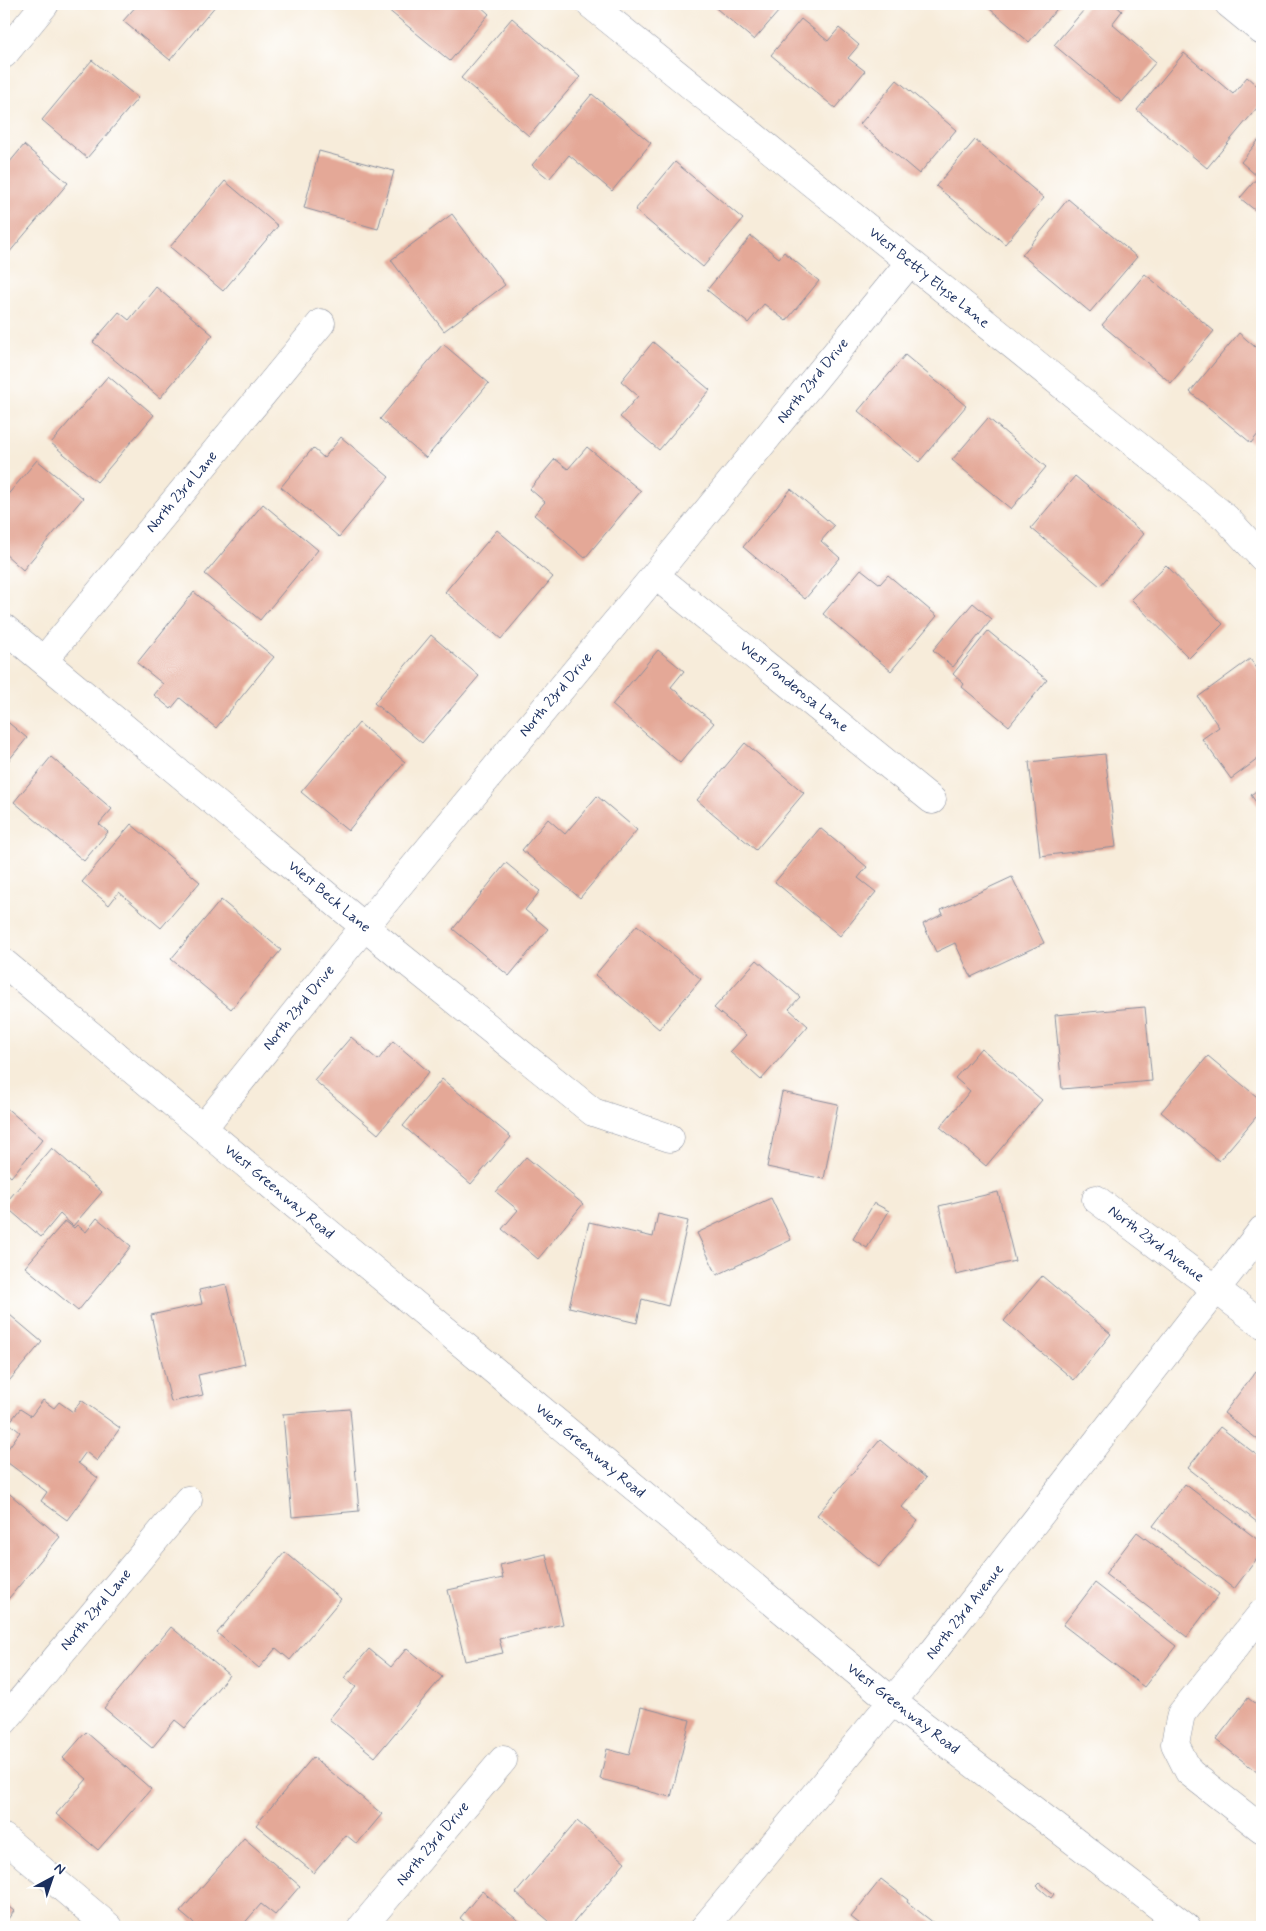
<svg xmlns="http://www.w3.org/2000/svg" width="1266" height="1931" font-family="Mynerve,sans-serif">
<rect width="100%" height="100%" fill="#fff"/>
<filter id="ink" filterUnits="userSpaceOnUse"><feTurbulence type="fractalNoise" baseFrequency=".02" numOctaves="2"/><feDisplacementMap in="SourceGraphic" scale="10" xChannelSelector="R" yChannelSelector="G"/><feConvolveMatrix kernelMatrix="1 2 1 2 8 2 1 2 1" color-interpolation-filters="sRGB"/></filter>
<filter id="wash" filterUnits="userSpaceOnUse"><feTurbulence type="fractalNoise" baseFrequency=".0096" numOctaves="4" result="noise"/><feDisplacementMap in="SourceGraphic" scale="20" xChannelSelector="R" yChannelSelector="G"/><feGaussianBlur stdDeviation="1.12" result="paint"/><feColorMatrix in="noise" values="0 0 0 0 0 0 0 0 0 0 0 0 0 0 0 0 0 1.4 0 .05"/><feComposite in="paint" operator="in"/></filter>
<g filter="url(#wash)">
<rect width="100%" height="100%" fill="#f7ecda"/>
<g id="blocks">
<path fill="#e4a897" d="M138,4h79l-47,56 -47,-39z
M381,4h97l11,10 -39,47z
M711,4h74l-31,36z
M984,4h77l-32,38z
M1089,4h25l8,7 -10,13 44,38 -34,40 -68,-57z
M512,18l68,59 -51,59 -68,-58z
M801,19l27,22 11,-13 20,17 -11,13 17,13 -30,37 -64,-53z
M1184,53l49,41 14,-17 15,13v12l-55,66 -70,-58z
M92,60l46,38 -51,60 -45,-38z
M897,80l59,50 -37,44 -59,-50z
M592,94l59,49 -39,48 -43,-36 -20,24 -17,-14z
M1262,136v80l-22,-18 18,-21 -17,-15z
M975,140l69,58 -39,46 -69,-58z
M24,145l44,38 -60,71 -4,-4v-81z
M319,151l75,20 -16,58 -74,-21z
M675,162l68,57 -40,48 -68,-57z
M225,181l53,45 -55,65 -53,-44z
M1068,199l69,58 -47,55 -68,-57z
M452,214l53,71 -61,46 -53,-71z
M751,236l28,22 5,-6 35,29 -33,40 -22,-17 -16,19 -41,-33z
M1145,274l69,57 -43,52 -69,-58z
M156,287l57,48 -53,63 -67,-56 26,-30 10,8z
M1239,333l23,20v76l-11,14 -61,-51z
M653,342l57,48 -51,60 -39,-33 18,-21 -17,-15z
M443,344l46,39 -63,75 -46,-39z
M905,355l61,51 -47,56 -61,-51z
M108,376l46,39 -57,67 -46,-39z
M988,418l58,49 -35,42 -59,-49z
M341,437l48,40 -50,60 -58,-50 32,-39 11,10z
M587,447l54,44 -56,67 -51,-43 11,-13 -15,-13 25,-30 13,10z
M37,460l46,38 -60,72 -19,-17v-54z
M1075,476l69,58 -44,52 -69,-58z
M791,489l43,37 -13,15 19,17 -35,41 -62,-52z
M263,504l55,46 -58,70 -55,-46z
M497,530l56,47 -52,62 -56,-47z
M1166,565l57,59 -34,34 -58,-59z
M861,569l19,15 8,-9 49,41 -46,55 -68,-57z
M194,592l80,65 -58,71 -36,-30 -9,11 -17,-14 9,-11 -26,-21z
M973,603l19,16 -39,48 -20,-17z
M988,631l59,49 -38,46 -47,-39 2,-3 -11,-10z
M431,635l48,41 -57,67 -48,-40z
M658,650l26,21 -13,16 43,36 -34,40 -68,-58z
M1250,659l12,16v81l-31,23 -29,-40 17,-12 -21,-30z
M4,719l23,19 -23,28z
M359,723l46,39 -57,69 -47,-39z
M745,743l59,50 -48,57 -59,-50z
M1105,754l11,93 -76,9 -11,-94z
M51,757l61,52 -13,15 9,8 -24,29 -70,-59z
M1262,786v25l-11,-16z
M597,796l40,34 -57,68 -58,-48 26,-31 17,15z
M131,824l69,58 -39,46 -42,-36 -10,13 -27,-23z
M820,828l47,39 -9,11 18,14 -36,44 -65,-54z
M506,863l34,28 -15,19 23,19 -39,47 -56,-47z
M1012,877l32,66 -73,34 -16,-34 -19,9 -13,-28 20,-10 -2,-4z
M221,900l60,50 -50,59 -60,-50z
M637,925l64,54 -42,50 -64,-54z
M757,960l43,37 -11,12 19,17 -47,54 -31,-28 16,-17 -32,-27z
M1145,1007l7,74 -90,8 -7,-74z
M351,1037l27,23 15,-19 36,31 -51,62 -64,-54z
M981,1048l61,52 -56,66 -46,-39 30,-36 -15,-13z
M1208,1056l54,45v9l-43,51 -58,-49z
M442,1079l69,58 -40,47 -68,-58z
M782,1092l56,12 -14,75 -57,-12z
M4,1106l39,33 -32,38 -7,-6z
M52,1148l50,44 -29,34 -13,-12 -19,23 -37,-32z
M526,1157l57,47 -45,55 -36,-30 16,-19 -22,-18z
M998,1192l17,69 -59,14 -17,-69z
M771,1198l20,42 -74,35 -20,-42z
M874,1203l15,8 -22,37 -14,-9z
M658,1214l30,7 -20,85 -26,-7 -5,24 -68,-16 20,-85 64,15z
M97,1218l34,28 -53,65 -53,-44 40,-46 9,7 3,-3 9,7z
M1042,1276l69,58 -37,46 -70,-59z
M226,1284l19,80 -47,11 5,20 -32,7 -20,-87 51,-11 -3,-14z
M4,1310l38,32 -38,45z
M1256,1371l6,5v67l-38,-30z
M43,1400l11,8 5,-6 14,10 8,-12 39,28 -23,33 -11,-9 -8,11 20,15 -31,42 -26,-19 6,-9 -43,-32v-6l16,-22 -11,-9 11,-14 11,7z
M350,1409l9,102 -67,6 -9,-103z
M1220,1427l42,32v67l-74,-58z
M880,1440l46,38 -24,29 16,14 -39,46 -62,-52z
M1185,1484l77,59v9l-28,37 -81,-63z
M4,1489l56,48 -56,67z
M1137,1532l82,62 -32,43 -82,-63z
M285,1552l56,47 -51,61 -14,-12 -17,20 -42,-35z
M546,1554l17,70 -64,15 4,14 -38,8 -17,-71 55,-12 -3,-13z
M1095,1583l81,63 -32,41 -81,-62z
M171,1627l58,48 -44,53 -10,-8 -23,28 -48,-40z
M407,1648l35,29 -67,80 -46,-38 27,-32 -12,-9 25,-29 22,18z
M1248,1698l14,11v67l-46,-36z
M641,1707l49,13 -19,77 -71,-18 7,-30 22,6z
M86,1732l65,57 -53,61 -42,-36 31,-35 -24,-21z
M313,1757l69,57 -25,30 -11,-9 -32,38 -58,-48z
M577,1821l48,41 -55,65h-14l-40,-34z
M244,1838l56,48 -25,29 -14,-11 -20,23h-43l-18,-15z
M881,1879l27,21 -1,2 32,25h-75l-13,-10z
M1040,1883l14,11 -3,4 -14,-12z
M482,1891l44,36h-55l-11,-9z
M4,1903l10,8 -10,13z"/>
</g>
</g>
<g filter="url(#ink)">
<use href="#blocks" fill-opacity="0" stroke="#898e9c" stroke-width="1"/>
<g fill="none" stroke-linecap="round" stroke-linejoin="round">
<defs>
<path id="minor" d="M590,4l605,488 31,26 36,39
M1229,4l33,27
M4,54l41,-50
M655,575l277,225
M4,628l391,324 198,160 77,26
M44,660l277,-337
M203,1128l139,-174 313,-379 255,-313
M1096,1199l166,125
M1262,1613l-81,101 -6,30 14,28 73,57
M4,1721l184,-221
M4,1838l105,89
M362,1927l141,-167
M705,1927l229,-276 328,-421"/>
<path id="major" d="M4,963l889,739 293,225"/>
</defs>
<use href="#minor" stroke="#898e9c" stroke-width="29"/>
<use href="#major" stroke="#898e9c" stroke-width="29"/>
<use href="#minor" stroke="#fff" stroke-width="28"/>
<use href="#major" stroke="#fff" stroke-width="28"/>
</g>
</g>
<g text-anchor="middle" dominant-baseline="central" stroke-width="4" stroke-linejoin="round" paint-order="stroke">
<g font-size="15" fill="#1b2f5e" stroke="#fff">
<text transform="translate(929 278) rotate(39)">West Betty Elyse Lane</text>
<text transform="translate(813 381) rotate(-51)">North 23rd Drive</text>
<text transform="translate(182 492) rotate(-50)">North 23rd Lane</text>
<text transform="translate(794 687) rotate(39)">West Ponderosa Lane</text>
<text transform="translate(556 695) rotate(-50)">North 23rd Drive</text>
<text transform="translate(329 897) rotate(40)">West Beck Lane</text>
<text transform="translate(299 1008) rotate(-51)">North 23rd Drive</text>
<text transform="translate(279 1192) rotate(40)">West Greenway Road</text>
<text transform="translate(1156 1244) rotate(37)">North 23rd Avenue</text>
<text transform="translate(590 1451) rotate(40)">West Greenway Road</text>
<text transform="translate(96 1610) rotate(-50)">North 23rd Lane</text>
<text transform="translate(965 1612) rotate(-52)">North 23rd Avenue</text>
<text transform="translate(903 1709) rotate(38)">West Greenway Road</text>
<text transform="translate(433 1844) rotate(-50)">North 23rd Drive</text>
</g>
</g>
<rect width="1266" height="1931" fill="none" stroke="#fff" stroke-width="20"/>
<g transform="translate(52 1878) rotate(40)" stroke="#ffffff" stroke-width="4" paint-order="stroke">
<path d="M0-4L9 19L0 12L-9 19Z" fill="#1b2f5e"/>
<text y="-8" font-size="14" font-weight="bold" text-anchor="middle" fill="#1b2f5e">N</text>
</g>
</svg>
